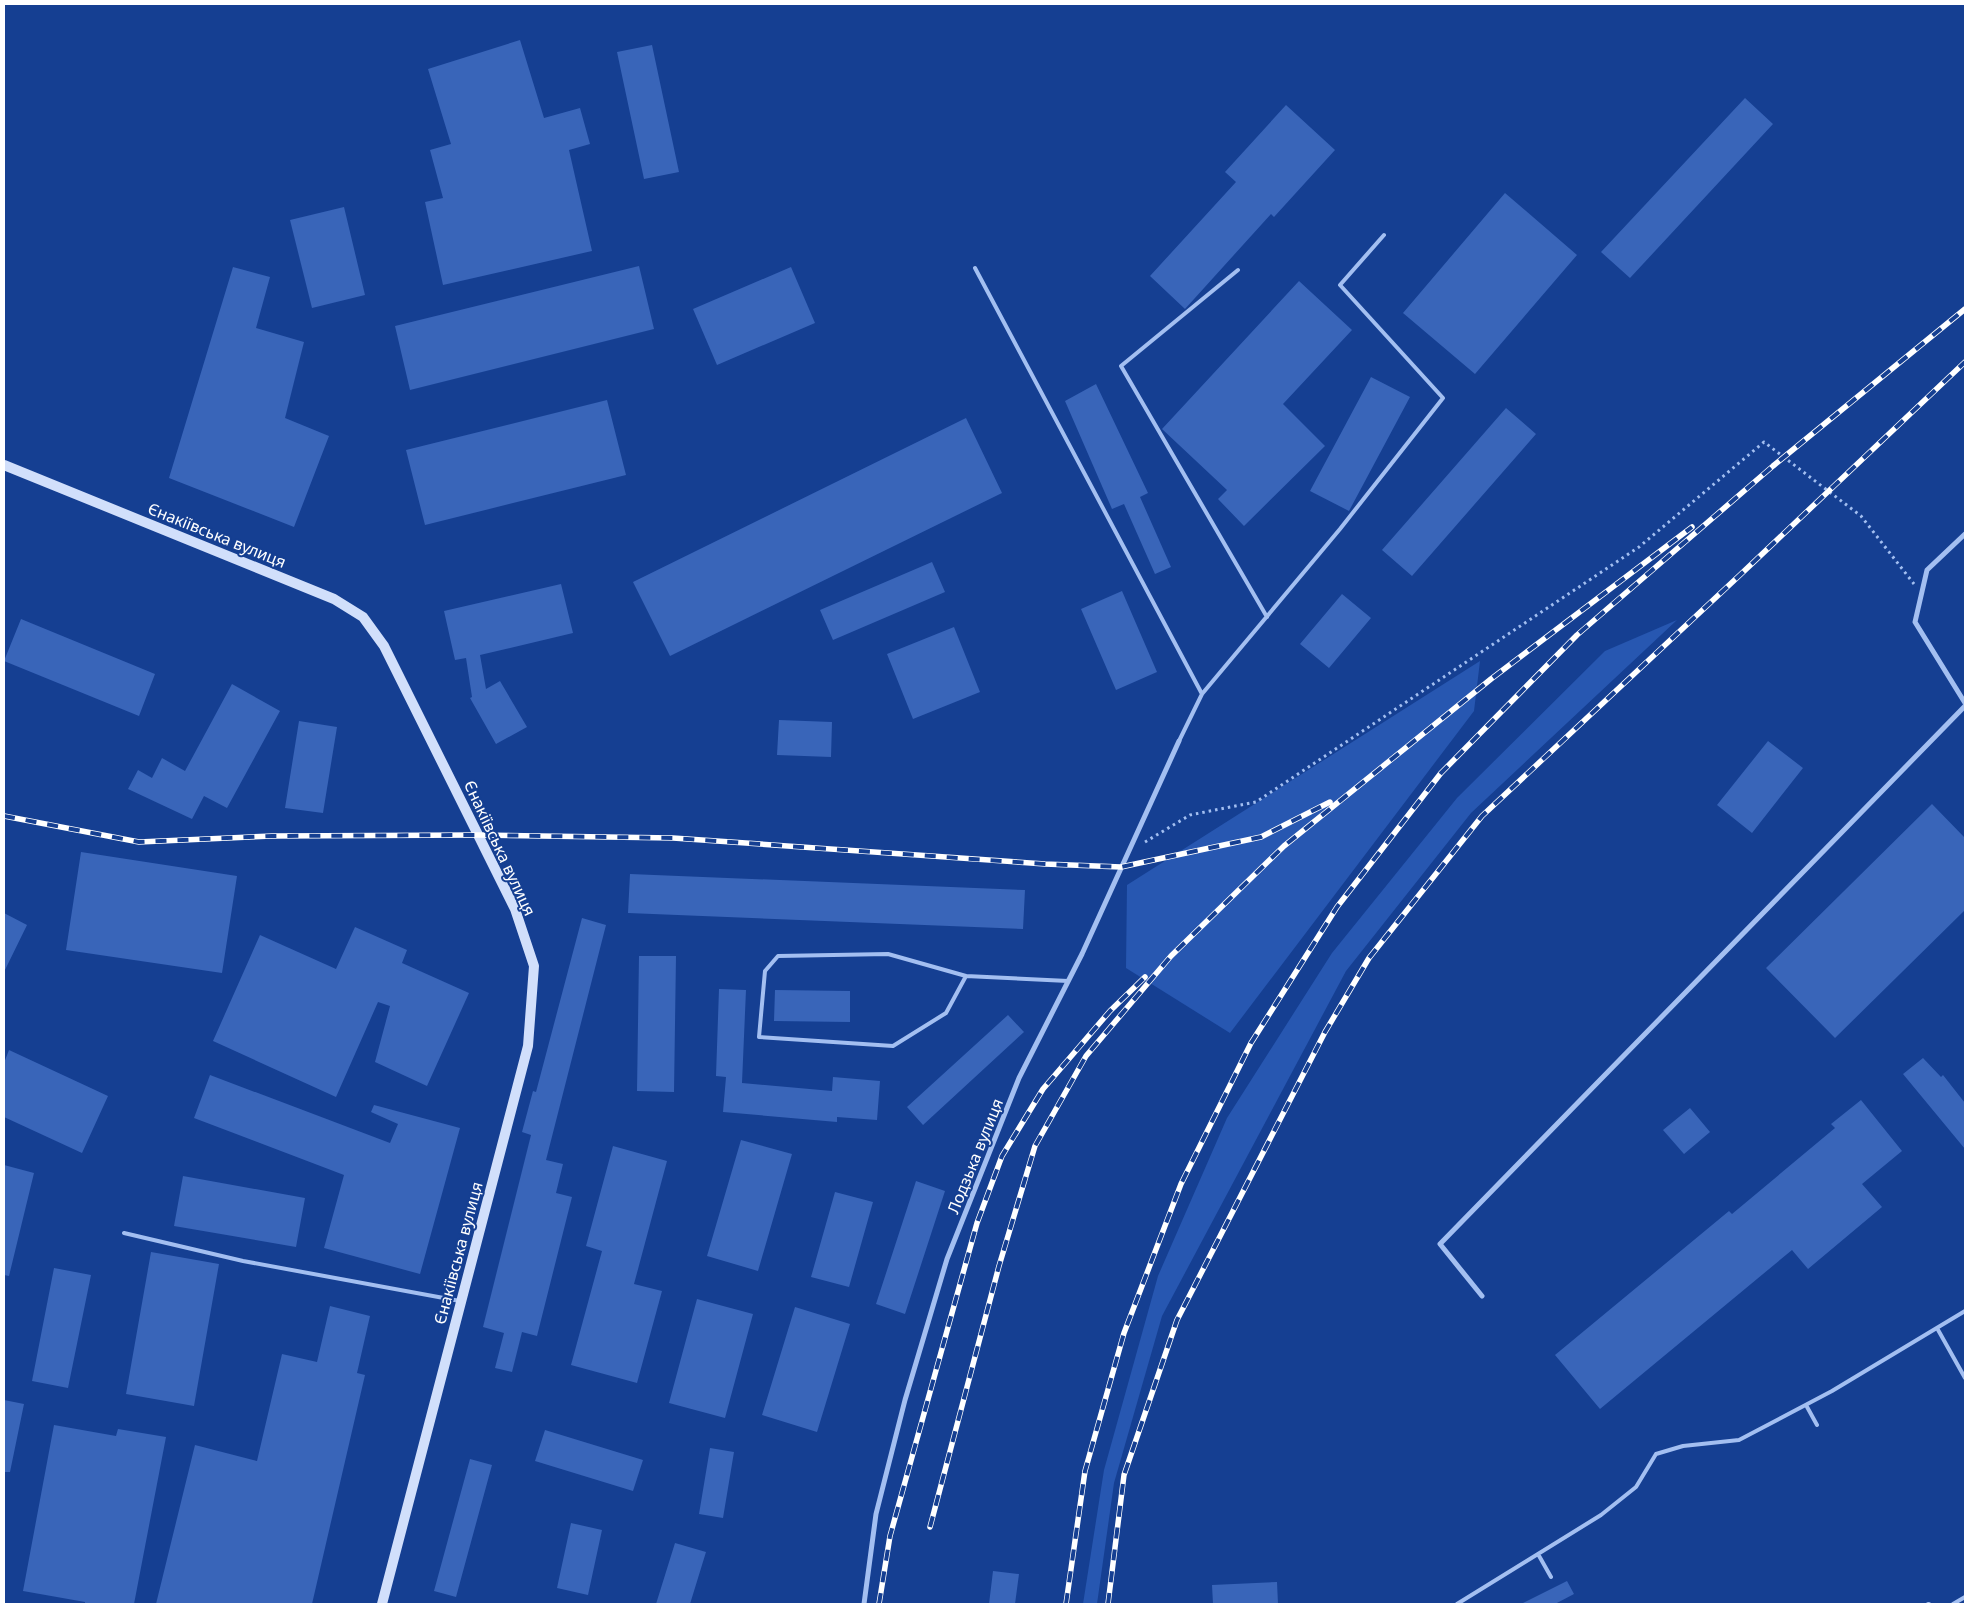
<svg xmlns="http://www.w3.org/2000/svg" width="1969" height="1608" font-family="'Noto Sans',sans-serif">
<rect width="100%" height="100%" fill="#153f92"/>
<path fill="#2757b1" d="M1677,620l-206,193 -125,158 -184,345 -48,167 -17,121h-14l21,-134 54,-194 69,-158 105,-165 125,-155 148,-147z
M1480,661l-6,50 -244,322 -104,-65 1,-83z"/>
<path fill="#3965b9" d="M520,40l24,78 36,-10 10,36 -21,6 23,101 -149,34 -18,-83 18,-4 -13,-48 21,-6 -23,-75z
M652,45l27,127 -35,7 -27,-127z
M1745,98l28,26 -143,154 -29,-26z
M1286,105l49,45 -61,67 -3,-3 -86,95 -35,-33 86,-94 -11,-10z
M1505,193l72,62 -102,119 -72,-61z
M344,207l21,88 -53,13 -22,-88z
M639,266l15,63 -244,61 -15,-64z
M233,267l37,10 -14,51 48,14 -19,76 44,18 -35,91 -125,-49z
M791,267l24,56 -98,42 -24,-56z
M1299,281l53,49 -69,74 42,42 -81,80 -26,-27 9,-9 -65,-61z
M1371,377l39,20 -61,114 -39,-20z
M1096,384l52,109 -8,4 31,70 -16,7 -31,-70 -12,5 -47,-108z
M607,400l19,75 -201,50 -19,-75z
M1506,408l30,26 -124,142 -30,-26z
M966,418l36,75 -332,163 -37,-74z
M932,562l13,30 -112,48 -13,-30z
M561,584l12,49 -93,22 6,34 14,-8 27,46 -31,17 -26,-46 2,-1 -6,-39 -11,2 -11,-49z
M1122,591l35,81 -41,18 -35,-81z
M1342,594l29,24 -42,50 -29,-24z
M21,619l134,55 -16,42 -135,-55z
M954,627l26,65 -67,27 -26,-65z
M232,684l48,27 -53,97 -23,-12 -12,23 -64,-30 10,-19 14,8 10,-20 23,13z
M779,720l53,2 -1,35 -54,-2z
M299,721l38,6 -14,86 -38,-5z
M1768,741l35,27 -51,65 -35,-28z
M1932,804l33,34v72l-130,128 -69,-70z
M81,852l156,24 -15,97 -156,-23z
M630,874l395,16 -2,39 -395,-16z
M4,913l23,12 -23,47z
M582,918l24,7 -60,235 17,4 -7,29 16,4 -35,139 -15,-4 -10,40 -17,-4 9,-35 -21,-6 48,-192 -9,-3 11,-41 3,1z
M355,927l52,23 -5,13 67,30 -42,93 -52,-24 15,-56 -12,-4 -42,95 -123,-56 47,-106 76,34z
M639,956h37l-2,136 -37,-1z
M719,989l27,1 -4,93 90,8 1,-14 47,4 -3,39 -40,-3v5l-114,-10 3,-35 -10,-1z
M775,990l75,1v31l-76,-1z
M1008,1015l16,17 -101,93 -16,-18z
M9,1050l99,46 -26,57 -78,-36v-54z
M1923,1058l18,19 2,-2 22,28v46l-62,-75z
M210,1075l180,68 8,-19 -27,-12 3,-7 86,23 -40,146 -96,-26 20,-73 -150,-57z
M1861,1100l41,51 -40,33 20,23 -74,62 -16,-19 -192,159 -45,-54 174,-144 3,3 103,-86 -4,-4z
M1690,1108l20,24 -26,22 -21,-24z
M741,1140l51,14 -34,117 -51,-15z
M613,1146l54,15 -33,123 28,7 -25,92 -66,-18 31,-114 -16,-5z
M4,1165l30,8 -25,103 -5,-1z
M183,1176l122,22 -9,49 -122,-21z
M916,1181l29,10 -40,123 -29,-10z
M835,1192l38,10 -24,85 -38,-10z
M151,1252l68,12 -25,142 -68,-12z
M54,1268l37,7 -23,113 -36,-7z
M697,1299l56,15 -28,104 -56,-15z
M330,1306l40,10 -13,57 8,2 -53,229h-156l39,-159 62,16 25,-107 35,8z
M795,1307l55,17 -33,108 -55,-17z
M4,1400l20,4 -14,68h-6z
M54,1425l62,11 2,-7 48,8 -32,167h-49v-2l-62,-11z
M545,1430l98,30 -10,31 -98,-30z
M710,1448l24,4 -11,66 -24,-4z
M470,1459l22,6 -36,132 -22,-6z
M571,1523l31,7 -14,65 -31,-7z
M675,1543l31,9 -16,52h-34z
M993,1571l26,3 -4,30h-26z
M1567,1581l7,13 -19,10h-34z
M1277,1582l1,22h-65l-1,-19z"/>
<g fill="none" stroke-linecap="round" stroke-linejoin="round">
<path stroke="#a3bff1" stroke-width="3" stroke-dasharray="2.5 4" stroke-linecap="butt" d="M1145,842l45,-27 66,-13 383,-255 125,-105 97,74 53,68"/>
<path stroke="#a3bff1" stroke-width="4" d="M975,268l227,426 -23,47
M1238,270l-117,96 146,251
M1202,694l138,-165 103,-131 -103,-113 44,-50
M966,976l-78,-22 -110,2 -13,15 -6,66 134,9 53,-33 20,-37 102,5
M124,1233l119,28 217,40
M1937,1328l28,50
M1806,1405l11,20
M1538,1554l13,23
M1457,1604l144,-89 35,-28 20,-33 27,-8 56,-6 93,-49 133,-80
M1928,1604h1
M1953,1604l12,-7"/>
<path stroke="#a3bff1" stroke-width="5" d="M1965,534l-38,36 -12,52 50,81
M1482,1296l-42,-52 525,-538
M864,1604l12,-90 29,-114 42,-141 72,-181 63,-124 97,-213"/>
<path stroke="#d1dffb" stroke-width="10" d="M4,465l330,134 29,18 21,29 131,263 19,57 -6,80 -146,558"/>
<defs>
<path id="rail" d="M4,816l135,26 133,-6 206,-1 195,3 372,26 76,3 140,-30 69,-35
M930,1527l69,-261 36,-120 51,-90 85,-100 113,-110 207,-167 201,-152
M879,1604l11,-68 87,-313 25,-67 41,-67 67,-78 35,-34
M1066,1604l19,-133 39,-138 57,-149 70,-141 86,-136 104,-134 136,-138 196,-169 192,-157
M1108,1604l16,-129 53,-155 148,-288 44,-74 113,-142 259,-242 224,-212"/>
</defs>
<use href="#rail" stroke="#fff" stroke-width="5.5"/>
<use href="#rail" stroke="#153f92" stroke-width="4" stroke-dasharray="11" stroke-linecap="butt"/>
</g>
<g text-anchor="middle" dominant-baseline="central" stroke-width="4" stroke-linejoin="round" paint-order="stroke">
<g font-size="16" fill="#fff" stroke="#153f92">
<text transform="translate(217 535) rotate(22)">Єнакіївська вулиця</text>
<text transform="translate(500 848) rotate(65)">Єнакіївська вулиця</text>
<text transform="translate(975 1156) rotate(-68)">Лодзька вулиця</text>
<text transform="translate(458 1253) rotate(-75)">Єнакіївська вулиця</text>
</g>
</g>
<rect width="1969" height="1608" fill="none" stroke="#ffffff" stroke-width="10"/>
</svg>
